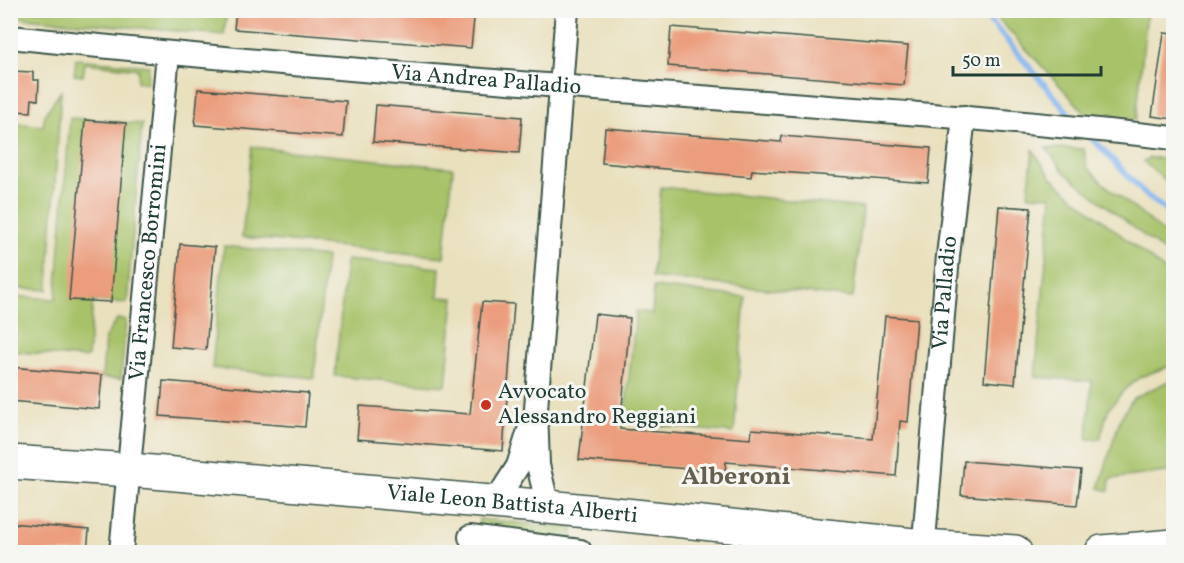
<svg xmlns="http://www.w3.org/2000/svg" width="1184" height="563" font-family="Vollkorn,serif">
<rect width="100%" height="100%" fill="#f6f6f2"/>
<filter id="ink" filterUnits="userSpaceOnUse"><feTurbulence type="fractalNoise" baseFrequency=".0167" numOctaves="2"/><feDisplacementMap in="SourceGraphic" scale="12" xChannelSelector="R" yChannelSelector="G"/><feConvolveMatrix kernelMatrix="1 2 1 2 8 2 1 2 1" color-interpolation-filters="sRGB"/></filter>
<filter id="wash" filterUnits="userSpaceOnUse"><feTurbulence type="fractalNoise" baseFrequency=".008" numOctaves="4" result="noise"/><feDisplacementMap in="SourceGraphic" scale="24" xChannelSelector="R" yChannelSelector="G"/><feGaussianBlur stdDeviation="1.35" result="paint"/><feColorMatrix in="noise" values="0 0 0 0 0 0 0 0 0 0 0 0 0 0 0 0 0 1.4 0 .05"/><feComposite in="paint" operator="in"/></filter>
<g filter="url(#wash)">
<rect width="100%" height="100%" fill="#e9e0bd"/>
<path fill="#a7c269" stroke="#63804e" stroke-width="1.5" d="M148,10l5,5 6,-4h68l-3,24 -214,-18 1,-7z
M991,11h156l-11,109 -50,-6z
M76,59l73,7 -2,17 -10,-1 1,-13 -53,-6 -2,13 -9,-1z
M61,91l-13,199 -37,-2v-30l5,-4 -6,-7 1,-124 32,3 2,-12z
M70,118l72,6 -15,179 -34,-2 -5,55 -4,2 -73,-7 -1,-55 46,3z
M252,147l201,21 -9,89 -202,-20z
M1046,148l38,1 3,18 16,16 70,57v19l-109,-87z
M1033,150l18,27 19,17 103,83v88l-33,12 -16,13 -16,20 -8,29h-13l5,-58 -57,-4 17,-181 -24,-1z
M1150,158h14l9,8v22l-30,-27z
M661,187l202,21 -10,90 -201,-21z
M224,246l102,11 -12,121 -102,-10z
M346,260l94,8 -2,29 16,1 -8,88 -111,-10z
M654,287l91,10 -11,136 -110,-11 12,-111 16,2z
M117,319l9,1 -5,59 -19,-1 3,-40z
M1173,379v92l-63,8 -1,12 -10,-3 21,-69 13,-21z
M479,519l94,9 -2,24h-95z"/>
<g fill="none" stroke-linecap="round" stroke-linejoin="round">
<path stroke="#82b4ee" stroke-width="6" d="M981,10l95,112
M1090,136l55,58 29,23"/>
</g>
<g id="blocks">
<path fill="#eb9d7d" d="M236,10h239l-4,38 -237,-19z
M671,27l237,19 -4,39 -236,-19z
M1164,33l9,1v85l-21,-3z
M10,71l23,1v8h6l-1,20 -6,-1 -1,13 -19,-1z
M198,89l148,12 -3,36 -148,-12z
M376,105l146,12 -3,36 -146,-11z
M85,120l41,3 -15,179 -42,-2z
M605,128l176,14 1,-6 149,12 -3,35 -176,-13 -1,7 -149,-14z
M999,206l32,2 -16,176 -31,-3z
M180,244l35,3 -9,103 -35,-3z
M482,302l32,2 -11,147 -146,-12 3,-33 110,8z
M595,314l35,4 -10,111 131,10 1,-10 121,10 12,-123 32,3 -9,103 -8,-1 -4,55 -170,-14 -1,10 -146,-12z
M10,367l92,8 -3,34 -89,-8z
M163,381l145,12 -3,34 -145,-11z
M964,461l117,9 -4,35 -116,-10z
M10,523l79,7 -2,22h-77z"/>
</g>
</g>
<g filter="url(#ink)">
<use href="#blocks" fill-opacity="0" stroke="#3d5549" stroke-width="1.5"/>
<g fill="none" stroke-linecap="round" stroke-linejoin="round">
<defs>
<g id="street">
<path id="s1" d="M10,37c183,19 366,35 550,49 204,17 409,29 614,52"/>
<path d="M494,504l24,-38 13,-42"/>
<path d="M548,507l-10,-42 -2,-56 31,-399"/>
<path d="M470,537l110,14"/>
<path id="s2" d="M121,552l47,-498"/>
<path id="s3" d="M923,552l25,-296 16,-139"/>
</g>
<g id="secondary">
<path id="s4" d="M10,462l120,8 418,37 375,39 92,6"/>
<path d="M1102,552l72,-6"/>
</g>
</defs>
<use href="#street" stroke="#3d5549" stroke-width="26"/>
<use href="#secondary" stroke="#3d5549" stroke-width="36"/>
<use href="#street" stroke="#fff" stroke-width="22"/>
<use href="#secondary" stroke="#fff" stroke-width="33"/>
</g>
</g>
<circle fill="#c8321e" stroke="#f6f6f2" stroke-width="2" cx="486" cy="405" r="6"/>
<g text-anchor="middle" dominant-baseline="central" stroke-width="6" stroke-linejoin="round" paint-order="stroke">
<g font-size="22" fill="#1f3d34" stroke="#f6f6f2">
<text stroke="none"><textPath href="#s1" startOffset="478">Via Andrea Palladio</textPath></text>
<text stroke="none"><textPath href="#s2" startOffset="291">Via Francesco Borromini</textPath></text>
<text stroke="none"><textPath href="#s3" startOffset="260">Via Palladio</textPath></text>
<text stroke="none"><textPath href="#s4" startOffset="504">Viale Leon Battista Alberti</textPath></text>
</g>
<g font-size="22" fill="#1f3d34" stroke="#f6f6f2" text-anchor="start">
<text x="498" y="392">Avvocato<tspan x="498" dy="25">Alessandro Reggiani</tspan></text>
</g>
<g font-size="26" font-weight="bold" fill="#665f4e" stroke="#f6f6f2">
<text x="736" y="477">Alberoni</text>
</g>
</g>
<rect width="1184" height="563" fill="none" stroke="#f6f6f2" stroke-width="36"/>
<path d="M953 66v9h148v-9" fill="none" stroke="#1f3d34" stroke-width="3"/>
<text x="962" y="66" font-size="18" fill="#1f3d34" stroke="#f6f6f2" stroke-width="4.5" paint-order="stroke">50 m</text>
</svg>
